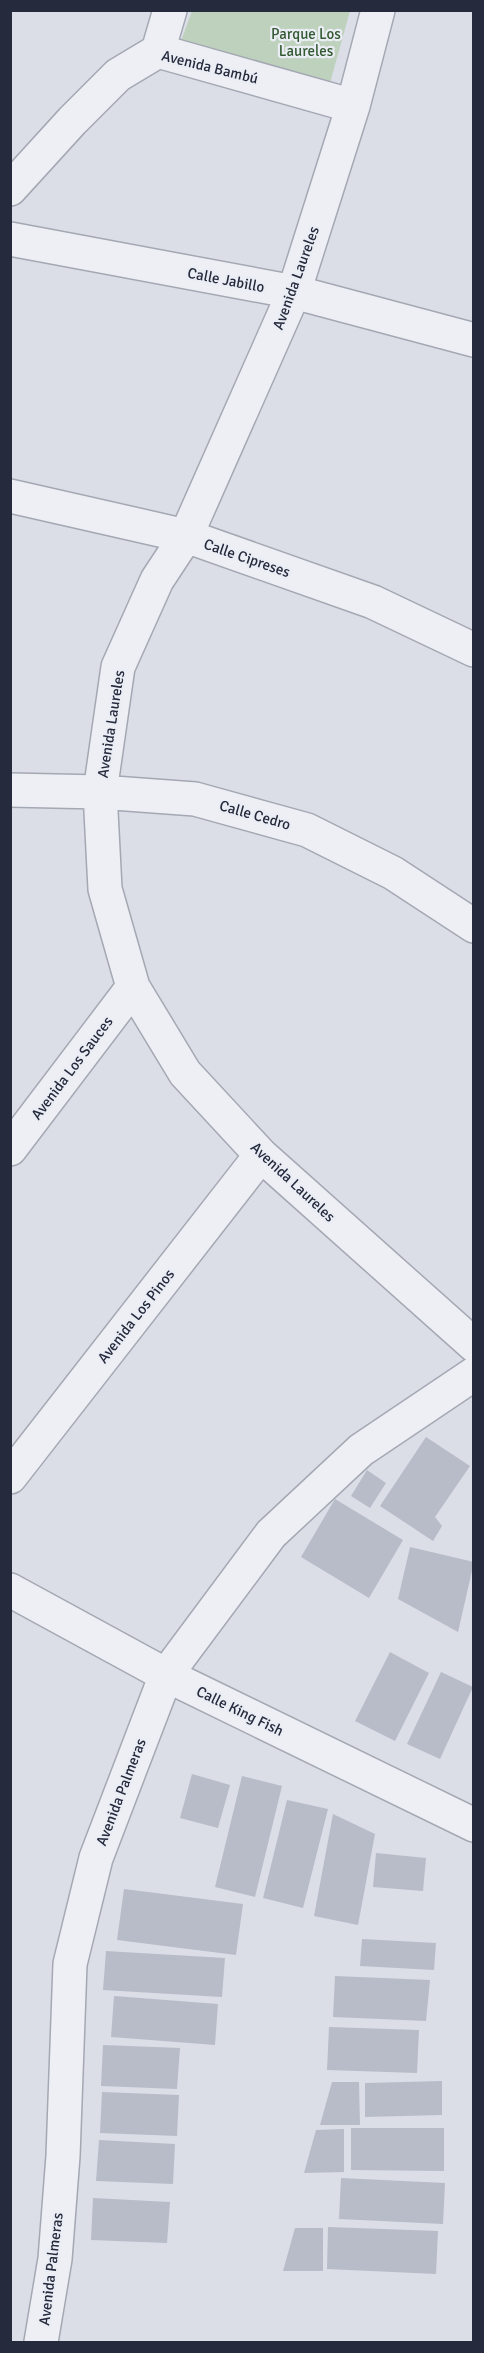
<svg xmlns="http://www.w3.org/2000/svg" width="484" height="2353" font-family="Signika,sans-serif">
<rect width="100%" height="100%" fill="#dbdee6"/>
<path fill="#bed1bc" d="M192,11h158l-20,72 -149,-42z"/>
<path fill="#b8bcc9" d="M426,1437l44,29 -35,51 7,9 -9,15 -53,-35z
M367,1470l19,13 -16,25 -19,-12z
M335,1499l68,41 -34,58 -68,-41z
M410,1547l64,15 -16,70 -60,-33z
M390,1652l39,21 -34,68 -40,-20z
M441,1672l32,15 -33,72 -33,-15z
M192,1774l38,11 -12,43 -38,-10z
M242,1776l40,10 -27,111 -40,-10z
M287,1800l41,9 -25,99 -40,-10z
M333,1814l42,20 -17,91 -44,-9z
M376,1853l50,5 -3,33 -50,-4z
M124,1889l119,15 -7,51 -119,-15z
M362,1939l74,4 -2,27 -74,-4z
M106,1951l119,7 -3,39 -119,-7z
M335,1976l95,4 -4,41 -93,-4z
M114,1996l104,8 -3,41 -104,-8z
M329,2027l90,3 -2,43 -90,-3z
M103,2045l77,3 -3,41 -76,-3z
M442,2081v34l-77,2v-34z
M332,2082h27l1,43h-40z
M102,2092l77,3 -2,41 -77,-3z
M351,2128h93v43l-93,-1z
M344,2129v43l-40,1 12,-43z
M99,2140l76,4 -2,40 -77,-3z
M341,2178l104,5 -2,41 -104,-5z
M93,2198l77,4 -3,41 -76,-3z
M328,2227l110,4 -2,43 -109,-5z
M295,2228h28v43h-40z"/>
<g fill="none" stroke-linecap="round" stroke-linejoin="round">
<defs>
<path id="minor" d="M378,10l-25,96 -59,186 -108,244 -29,44 -39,87 -18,125 5,97 28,98 52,86 76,82 213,190
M158,51l12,-41
M10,189l62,-68 46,-46 40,-24 195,55
M10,239l284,53 180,48
M10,496l176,40 187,66 101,48
M10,790l90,2 95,7 112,31 86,43 81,53
M10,1149l123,-162
M10,1477l251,-322
M10,1590l156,85 308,150
M41,2342l14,-83 8,-103 7,-192 26,-106 70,-183 105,-141 90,-84 113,-76"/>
</defs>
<use href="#minor" stroke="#a4a8b3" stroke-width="36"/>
<use href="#minor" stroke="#eeeff5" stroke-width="33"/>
</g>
<g text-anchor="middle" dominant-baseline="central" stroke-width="4.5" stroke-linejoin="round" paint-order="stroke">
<g font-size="15" fill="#335932" stroke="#eaedf4">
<text x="306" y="34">Parque Los<tspan x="306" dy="17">Laureles</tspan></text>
</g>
<g font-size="15" fill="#252a3d" stroke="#eaedf4">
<text transform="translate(210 67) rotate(14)">Avenida Bambú</text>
<text transform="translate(296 278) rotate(-70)">Avenida Laureles</text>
<text transform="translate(226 280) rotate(11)">Calle Jabillo</text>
<text transform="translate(247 558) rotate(19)">Calle Cipreses</text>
<text transform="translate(111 724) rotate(-81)">Avenida Laureles</text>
<text transform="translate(255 815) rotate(16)">Calle Cedro</text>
<text transform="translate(72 1068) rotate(-53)">Avenida Los Sauces</text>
<text transform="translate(293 1182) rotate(43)">Avenida Laureles</text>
<text transform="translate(136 1316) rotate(-52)">Avenida Los Pinos</text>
<text transform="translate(240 1711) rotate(26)">Calle King Fish</text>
<text transform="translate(121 1792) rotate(-69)">Avenida Palmeras</text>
<text transform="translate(51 2269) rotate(-83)">Avenida Palmeras</text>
</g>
</g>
<rect width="484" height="2353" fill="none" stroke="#252a3d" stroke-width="24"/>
</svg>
